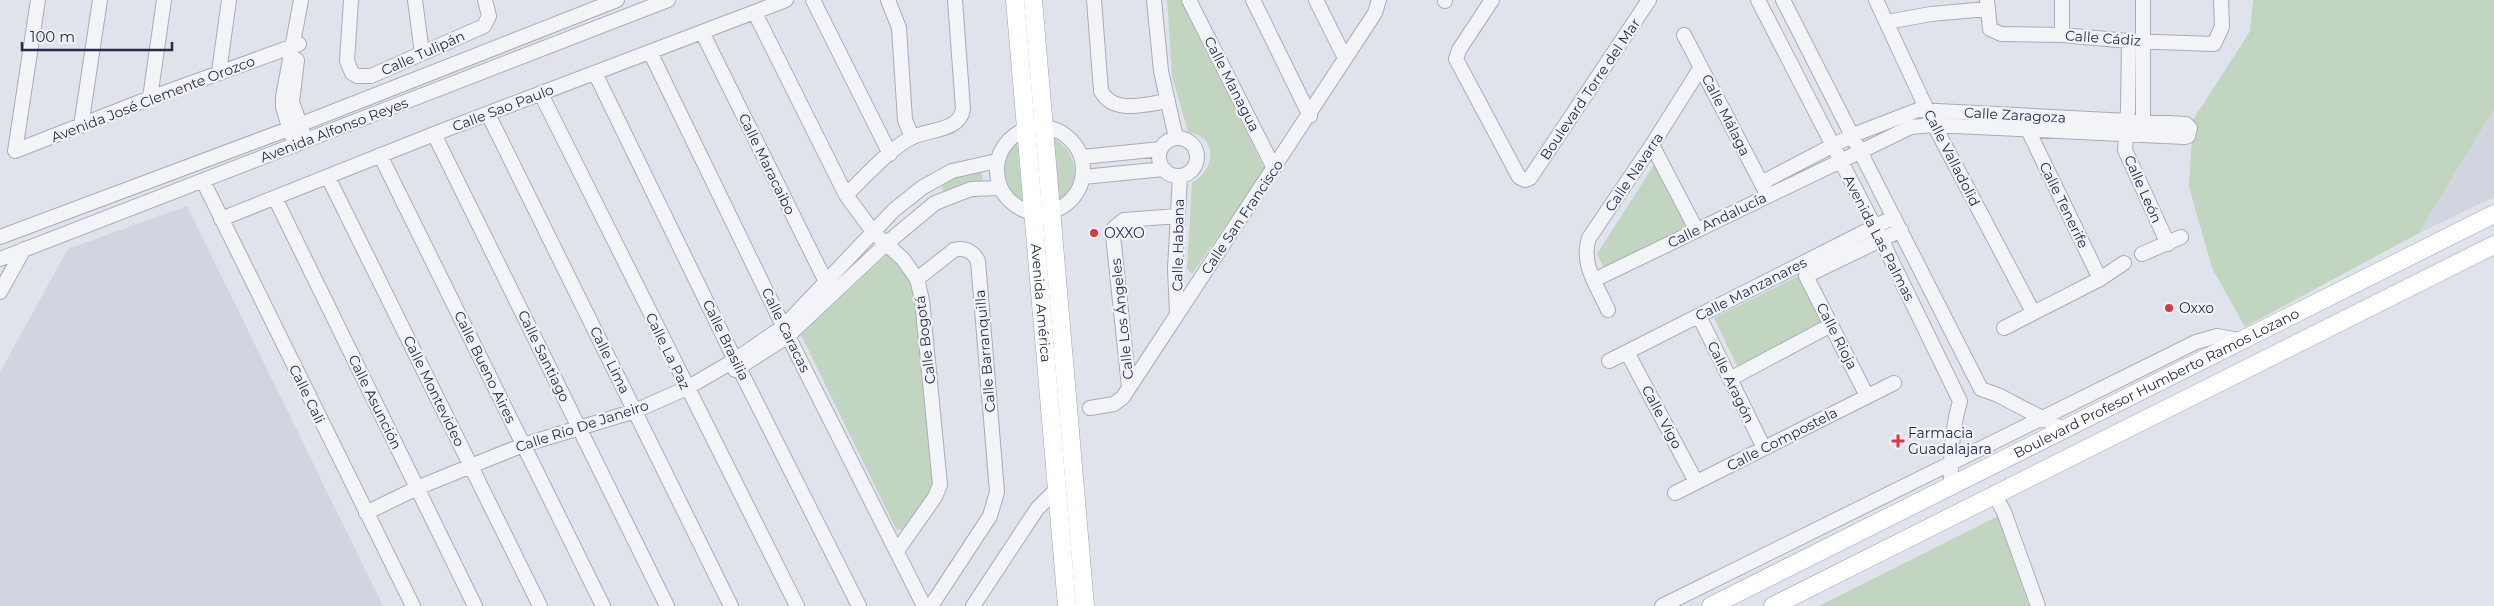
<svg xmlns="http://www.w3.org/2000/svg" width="2494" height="606" font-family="Montserrat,sans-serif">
<rect width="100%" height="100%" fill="#e0e3eb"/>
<path fill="#d2d5e0" d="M2494,109v88l-75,36z
M187,206l196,400h-383v-234l68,-123z"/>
<path fill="#c2d5c0" d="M1167,0h14l84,169 -73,105 -5,-5 5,-87c17,-6 27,-35 8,-46 -3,-2 -8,-3 -12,-4l-16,-56z
M2253,0h241v109l-75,124 -174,94 -33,-59 -23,-81 4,-67 57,-89z
M1053,138c24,12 31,46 5,62z
M1017,139l6,64c-29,-14 -30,-43 -6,-64z
M1655,163l34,62 -85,43 -7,-14z
M981,171l2,9 -39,13 -3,-10 21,-8z
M890,252l20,23 8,23 19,188 -28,45 -13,-2 -95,-194z
M1800,275l24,49 -87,42 -23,-48z
M1998,516l31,90h-210z"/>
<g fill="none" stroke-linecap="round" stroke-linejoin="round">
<defs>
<path id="minor" d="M38,0l-23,151 135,-53 149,-54
M351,0l-4,61 5,12 5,3h14l113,-50 5,-10 -4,-16
M415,0l7,53
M813,0l77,154
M888,0l11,28 6,92 7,17
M1094,0l7,91c13,24 44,13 67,10
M1154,0l7,71 15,67
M1189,0l85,168
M1253,0l57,116
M1316,0l29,58
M1445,0v1
M1492,0l-33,50 -3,9 63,118 6,3 5,-2 119,-178
M1758,0l123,239 79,162c-8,27 -10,55 -9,84
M1783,0l198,389 17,6 67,35
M1876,0l58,125 99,187
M1987,0l3,29 11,5 61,1 67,6 85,3 8,-17 -1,-27
M755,13l91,182 28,38 29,26 14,20 5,21 18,185 -5,12 -38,54
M1887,22l44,-8 56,-5
M703,34l127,256
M1684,35l81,155
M2062,35v-35
M2129,41l-1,68 -3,41 43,94
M650,52l138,284 136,270
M297,60l-5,42 11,31
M219,72l10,-72
M595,73l140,287 124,246
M541,94l256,512
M150,98l14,-98
M488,114l243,492
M81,126l19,-126
M997 170a43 43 0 1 1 86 0a43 43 0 1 1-86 0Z
M2143,129v-129
M2028,130l72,149
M434,134l233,472
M292,137l-9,-30v-10l18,-97
M1159 157a19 19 0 1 1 38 0a19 19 0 1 1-38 0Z
M1652,145l44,84
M380,155l223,451
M1082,157l79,-8
M328,177l212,429
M1083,177l81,-8
M203,181l210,425
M846,195c17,-16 46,-49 67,-58 17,-8 47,-6 50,-28l-8,-109
M275,198l200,408
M221,219l213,-85 352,-134
M0,237l299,-112 318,-125
M2142,254l39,-17
M0,259l668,-259
M917,279l37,-29c10,-3 19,1 24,11l19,231 -7,24 -59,90
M1594,280l317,-153 23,-2 251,12 3,-1 2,-8 -4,-4 -268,-14 -65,25 -92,48
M0,292l24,-43
M1608,310c-10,-23 -28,-46 -19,-72l63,-93 49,-78
M1177,314l-2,-45 5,-93
M1699,316l65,132
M2004,328l96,-49 24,-16
M1627,352l69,130
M1609,361l285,-144
M735,370l53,-34 99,-93 48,-40 36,-14 29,-1
M1730,379l101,-54
M1129,387l-16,-152 1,-7 10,-8 54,-4
M1867,396l-61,-120 95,-46
M1090,408l24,-4 9,-7 252,-384 4,-13
M1675,493l219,-110
M1994,494l10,18 34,94
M366,513l51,-25 54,-22 52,-21 112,-34 52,-23 48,-28 49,-34 110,-116 29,-23 29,-16 45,-10
M973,606l64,-97 20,-20
M1662,606l534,-264 21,-6 22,4"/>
<g id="major">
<path id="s1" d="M1015,0l52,606"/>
<path d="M1033,0l52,606"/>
<path id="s2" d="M1711,606l783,-392"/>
<path d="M1773,606l721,-361"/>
</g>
</defs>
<use href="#minor" stroke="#a8acb9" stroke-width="16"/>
<use href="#major" stroke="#9ea4b8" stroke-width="19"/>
<use href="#minor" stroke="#f3f4f8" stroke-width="14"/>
<use href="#major" stroke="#fff" stroke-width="18"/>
</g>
<g fill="#dd3839" stroke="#f0f2f8" stroke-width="2">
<circle cx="1094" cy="233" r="5"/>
<circle cx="2169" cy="308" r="5"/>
<path d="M1895.5 433.5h5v5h5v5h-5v5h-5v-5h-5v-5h5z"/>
</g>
<g text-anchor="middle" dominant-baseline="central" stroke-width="4.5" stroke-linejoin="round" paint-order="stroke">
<g font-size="14" fill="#272d44" stroke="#f0f2f8">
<text transform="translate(2103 38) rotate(4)">Calle Cádiz</text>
<text transform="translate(423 53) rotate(-24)">Calle Tulipán</text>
<text transform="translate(1232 84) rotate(63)">Calle Managua</text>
<text transform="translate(1590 89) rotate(-56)">Boulevard Torre del Mar</text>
<text transform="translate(153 99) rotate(-21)">Avenida José Clemente Orozco</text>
<text transform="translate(503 108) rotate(-21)">Calle Sao Paulo</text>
<text transform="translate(1726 115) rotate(63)">Calle Málaga</text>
<text transform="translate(2015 115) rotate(3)">Calle Zaragoza</text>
<text transform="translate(334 130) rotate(-21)">Avenida Alfonso Reyes</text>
<text transform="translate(1952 158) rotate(63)">Calle Valladolid</text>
<text transform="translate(767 164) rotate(64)">Calle Maracaibo</text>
<text transform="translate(1634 172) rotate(-56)">Calle Navarra</text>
<text transform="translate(2143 189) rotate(66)">Calle León</text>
<text transform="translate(2064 205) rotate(64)">Calle Tenerife</text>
<text transform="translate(1242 217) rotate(-56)">Calle San Francisco</text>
<text transform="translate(1717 220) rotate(-26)">Calle Andalucía</text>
<text transform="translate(1879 238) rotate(63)">Avenida Las Palmas</text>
<text transform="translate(1178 245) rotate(-89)">Calle Habana</text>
<text transform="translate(1751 289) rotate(-27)">Calle Manzanares</text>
<text stroke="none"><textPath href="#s1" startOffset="304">Avenida América</textPath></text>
<text transform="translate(1122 319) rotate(-96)">Calle Los Ángeles</text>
<text transform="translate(786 330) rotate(64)">Calle Caracas</text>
<text transform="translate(1837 336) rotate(63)">Calle Rioja</text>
<text transform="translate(726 340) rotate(64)">Calle Brasilia</text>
<text transform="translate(925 340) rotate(-97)">Calle Bogotá</text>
<text transform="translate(668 351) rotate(64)">Calle La Paz</text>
<text transform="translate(985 351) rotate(-95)">Calle Barranquilla</text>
<text transform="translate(544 356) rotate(64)">Calle Santiago</text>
<text transform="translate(610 360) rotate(64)">Calle Lima</text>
<text transform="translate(485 367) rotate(64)">Calle Bueno Aires</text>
<text transform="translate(1731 382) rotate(64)">Calle Aragón</text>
<text stroke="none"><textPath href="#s2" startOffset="498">Boulevard Profesor Humberto Ramos Lozano</textPath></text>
<text transform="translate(434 391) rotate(64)">Calle Montevideo</text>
<text transform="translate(307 394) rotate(64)">Calle Cali</text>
<text transform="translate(375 402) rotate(64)">Calle Asunción</text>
<text transform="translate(1662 417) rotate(62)">Calle Vigo</text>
<text transform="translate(582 426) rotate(-18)">Calle Río De Janeiro</text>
<text transform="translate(1782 439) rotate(-27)">Calle Compostela</text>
</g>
<g font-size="14" fill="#272d44" stroke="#f0f2f8" text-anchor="start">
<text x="1104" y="233">OXXO</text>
<text x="2179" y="308">Oxxo</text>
<text x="1908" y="433">Farmacia<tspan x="1908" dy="16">Guadalajara</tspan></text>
</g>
</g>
<path d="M22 42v8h150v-8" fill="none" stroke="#272d44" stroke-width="2.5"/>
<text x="30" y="42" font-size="15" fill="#272d44" stroke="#f0f2f8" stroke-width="4" paint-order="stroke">100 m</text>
</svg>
